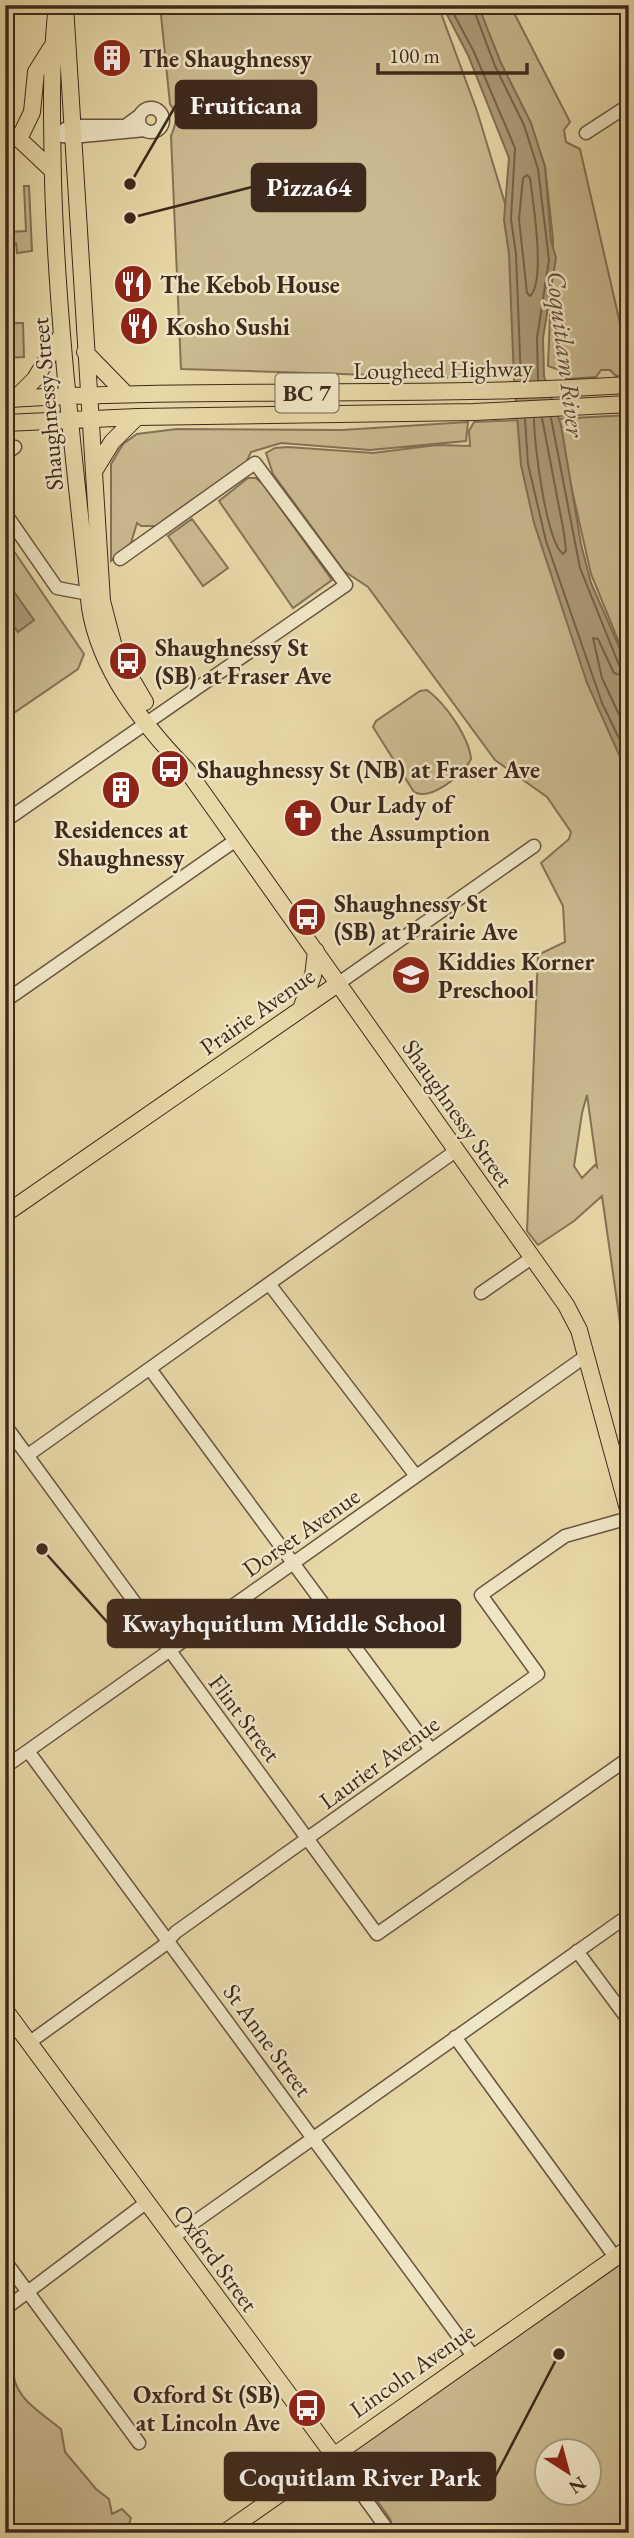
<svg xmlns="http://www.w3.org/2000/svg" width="634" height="2538" font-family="'EB Garamond',serif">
<rect width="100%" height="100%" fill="#e7d8a8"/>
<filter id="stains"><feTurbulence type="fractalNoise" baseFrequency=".00286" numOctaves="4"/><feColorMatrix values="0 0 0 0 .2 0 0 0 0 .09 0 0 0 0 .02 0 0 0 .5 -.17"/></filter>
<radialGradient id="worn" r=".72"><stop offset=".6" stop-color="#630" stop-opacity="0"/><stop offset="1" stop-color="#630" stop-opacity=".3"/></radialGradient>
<path fill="#caba90" stroke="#847256" stroke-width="2" fill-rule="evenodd" d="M160,5h278l39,106 30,99 18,159 -34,1 -2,-3h-16l-7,11 -285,-9 -10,-233c5,-12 8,-21 -1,-32z
M473,5h37l60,117 -6,8 2,12 14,7 48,209v17l-12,1 -6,-6h-9l-5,7 -29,2 -10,-10 -9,-3 5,-127 -8,-73 -19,-52 -29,-48z
M24,186h5l3,65 -15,2 -1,-10h-6v-11l16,-1z
M11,315l1,8h11l1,34 -19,1v-42z
M629,415v252l-38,-93 -35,-155z
M522,420l107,340v626l-27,-190 -28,25 -36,24 -11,-14 11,-276 27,-13 -2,-36 -22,-43 28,-24 2,-7 -24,-35 -52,-37 -127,-173 -24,-16 -71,-97 -7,-21 9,-5 13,-1 85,6 64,-8 33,1 -1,-15 5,-9zM587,1095l10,72 -2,-2 -13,13 -8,-12 8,-53z
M468,422l-2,19 -96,9 -89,-7 -30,9 -7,15 -87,59h-16l-4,-3 -6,20 -20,18v-97l12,-20 14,-10 40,-5 165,1z
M248,478h8l7,6 69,96 -39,28 -74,-107z
M192,519l36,49 -25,18 -35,-50z
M5,538l79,116 -6,15 -73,50z
M427,690c18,13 42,47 44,69 -8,16 -40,42 -57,33l-41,-65 3,-6 44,-30z
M629,2258v275h-234l-5,-14 -45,-64zM546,2450h42v42h-42z
M5,2357l9,5c-6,33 25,49 47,67l4,23 31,37 13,10 3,15 10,-5 9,9 -5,15h-121z"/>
<path fill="#ad9c79" stroke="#806e54" stroke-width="2" d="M442,5h36l23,58 30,60 14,44 6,73 5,18 -13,80 1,38 17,49 20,119 10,39 38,86v108l-42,-94 -53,-160 -13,-58 -7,-86 -5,-125 -5,-34 5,-62 -41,-103z
M12,589l22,31 -16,12 -13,-18v-20z"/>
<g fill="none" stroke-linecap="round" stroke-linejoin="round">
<path stroke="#75624b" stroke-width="2" d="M449,5l25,47 41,96 -4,71 5,35 5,126
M472,5l23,61 29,59 14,44 11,91 -12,78 1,42
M527,175l3,3c3,24 16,104 0,118l-3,-3 -8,-74 4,-41z
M551,418l29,150 39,97 10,5
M525,419l3,45 18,77 56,162 27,56
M534,419c0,24 12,122 29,135l3,-3 -2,-18 -22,-115
M629,678l-15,-5 -16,-34 -5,-1 9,40 27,58"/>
<defs>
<path id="minor" d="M139 120a12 12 0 1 1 24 0a12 12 0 1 1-24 0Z
M65,129l7,-3h53l15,-11
M586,133l43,-28
M52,135l20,2 73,-7
M5,454l10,-7
M5,513l52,75 32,6
M5,821l341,-236 -91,-122 -135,96
M339,983l195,-137
M5,1001l231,-161
M270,1285l146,191
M481,1293l52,-36
M150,1369l281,381
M5,1425l372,509 252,-176
M28,1455l429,-305
M28,1751l445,605
M5,1767l581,-411
M577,1951l52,70
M455,2037l160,220
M30,2042l133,-96 13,-14 362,-258 -57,-79 84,-59 64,-18
M172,2238l457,-323
M5,2261l134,182
M5,2309l142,-107
M332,2453l58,80"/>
<path id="major" d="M57,5c-7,59 -5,116 -4,175 4,143 22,286 37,428 10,62 53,117 96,161l380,536 13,25 50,183
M65,5l37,596 13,50 30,51
M51,48l-15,24 -4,40 -13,27 34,32
M85,352l39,40
M5,399c208,-12 416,-1 624,-14
M15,399l20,-20 26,-43
M5,423l132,-6 337,-5 155,-8
M96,468l16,-26 25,-25
M301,1009l12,-33 3,-25
M5,1214l334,-231
M5,2010l327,443
M224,2533l405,-285"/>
</defs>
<use href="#minor" stroke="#685540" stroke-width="15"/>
<use href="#major" stroke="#3d291d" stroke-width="18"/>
<use href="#minor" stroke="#efe6c6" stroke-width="12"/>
<use href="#major" stroke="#e7d8a8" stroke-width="16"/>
</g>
<defs>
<symbol id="building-disc" viewBox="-11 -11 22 22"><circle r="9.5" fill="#8f2418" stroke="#efe6c6"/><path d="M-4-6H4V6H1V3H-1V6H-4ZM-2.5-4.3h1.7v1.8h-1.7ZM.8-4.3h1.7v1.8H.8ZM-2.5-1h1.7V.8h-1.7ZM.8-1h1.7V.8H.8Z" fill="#fff"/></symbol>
<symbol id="restaurant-disc" viewBox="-11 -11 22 22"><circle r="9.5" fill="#8f2418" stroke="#efe6c6"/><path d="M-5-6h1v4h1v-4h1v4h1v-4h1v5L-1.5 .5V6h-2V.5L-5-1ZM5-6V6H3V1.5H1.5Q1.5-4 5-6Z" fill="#fff"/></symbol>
<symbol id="bus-disc" viewBox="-11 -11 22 22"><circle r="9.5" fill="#8f2418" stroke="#efe6c6"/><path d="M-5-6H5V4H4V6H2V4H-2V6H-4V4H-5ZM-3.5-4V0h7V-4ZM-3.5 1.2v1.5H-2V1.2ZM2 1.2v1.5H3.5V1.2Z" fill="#fff"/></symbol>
<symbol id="church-disc" viewBox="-11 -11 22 22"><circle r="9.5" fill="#8f2418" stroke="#efe6c6"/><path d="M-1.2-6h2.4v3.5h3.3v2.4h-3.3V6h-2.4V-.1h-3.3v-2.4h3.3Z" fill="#fff"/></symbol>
<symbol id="school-disc" viewBox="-11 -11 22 22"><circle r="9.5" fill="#8f2418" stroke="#efe6c6"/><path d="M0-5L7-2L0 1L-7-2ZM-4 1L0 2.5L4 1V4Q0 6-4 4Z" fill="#fff"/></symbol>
</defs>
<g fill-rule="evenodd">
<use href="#building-disc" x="90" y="36" width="44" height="44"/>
<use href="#restaurant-disc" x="111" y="262" width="44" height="44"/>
<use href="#restaurant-disc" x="117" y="304" width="44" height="44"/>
<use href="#bus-disc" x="106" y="639" width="44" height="44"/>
<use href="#bus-disc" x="148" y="747" width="44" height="44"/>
<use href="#building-disc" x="99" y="768" width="44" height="44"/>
<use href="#church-disc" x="281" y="796" width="44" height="44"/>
<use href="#bus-disc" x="285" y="895" width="44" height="44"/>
<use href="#school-disc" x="389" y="953" width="44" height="44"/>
<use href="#bus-disc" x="285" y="2386" width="44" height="44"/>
</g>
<g text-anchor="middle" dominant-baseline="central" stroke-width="5" stroke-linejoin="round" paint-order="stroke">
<rect fill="#efe6c6" stroke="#726250" stroke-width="2" x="275.5" y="373.5" width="63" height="39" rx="5"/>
<g font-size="23" font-weight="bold" fill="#3d291d">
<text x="307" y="393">BC 7</text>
</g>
<g font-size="24" font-weight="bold" fill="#3d291d" stroke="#efe6c6" text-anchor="start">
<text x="139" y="58">The Shaughnessy</text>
<text x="160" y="284">The Kebob House</text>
<text x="166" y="326">Kosho Sushi</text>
<text x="155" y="647">Shaughnessy St<tspan x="155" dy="28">(SB) at Fraser Ave</tspan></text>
<text x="197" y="769">Shaughnessy St (NB) at Fraser Ave</text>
<text x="330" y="804">Our Lady of<tspan x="330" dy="28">the Assumption</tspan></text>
<text x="121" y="829" text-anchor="middle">Residences at<tspan x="121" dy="28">Shaughnessy</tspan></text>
<text x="334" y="903">Shaughnessy St<tspan x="334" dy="28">(SB) at Prairie Ave</tspan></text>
<text x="438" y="961">Kiddies Korner<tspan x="438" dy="28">Preschool</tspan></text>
<text x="280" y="2394" text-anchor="end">Oxford St (SB)<tspan x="280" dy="28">at Lincoln Ave</tspan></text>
</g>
<g font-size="24" fill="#3d291d" stroke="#efe6c6">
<text transform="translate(443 369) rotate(-1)">Lougheed Highway</text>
<text transform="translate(47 404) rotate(-95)">Shaughnessy Street</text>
<text transform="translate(257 1011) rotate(-35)">Prairie Avenue</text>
<text transform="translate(458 1113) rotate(55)">Shaughnessy Street</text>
<text transform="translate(301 1532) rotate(-35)">Dorset Avenue</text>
<text transform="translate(245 1718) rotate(53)">Flint Street</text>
<text transform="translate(379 1762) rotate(-36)">Laurier Avenue</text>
<text transform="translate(268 2040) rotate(54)">St Anne Street</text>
<text transform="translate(216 2258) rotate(54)">Oxford Street</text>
<text transform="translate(412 2370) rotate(-35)">Lincoln Avenue</text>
</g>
<g font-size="26" font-style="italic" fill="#5f4c39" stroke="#efe6c6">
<text transform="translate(566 354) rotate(83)">Coquitlam River</text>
</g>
</g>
<path fill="none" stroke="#3d291d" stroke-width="2.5" d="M130 184L176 105M130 218L252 187M42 1549L108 1623M559 2354L495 2477"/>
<g fill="#3d291d" stroke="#efe6c6" stroke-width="2.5">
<circle cx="130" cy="184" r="7"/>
<circle cx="130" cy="218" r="7"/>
<circle cx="42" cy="1549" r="7"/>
<circle cx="559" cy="2354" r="7"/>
</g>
<g fill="#3d291d" stroke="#3d291d" stroke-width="2.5">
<rect x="176" y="81" width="140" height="47" rx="7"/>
<rect x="252" y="164" width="113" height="47" rx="7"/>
<rect x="108" y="1600" width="352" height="47" rx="7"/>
<rect x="225" y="2453" width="270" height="47" rx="7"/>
</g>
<g font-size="26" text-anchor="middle" font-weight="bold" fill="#fff">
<text x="246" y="114">Fruiticana</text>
<text x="309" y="196">Pizza64</text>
<text x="284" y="1632">Kwayhquitlum Middle School</text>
<text x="360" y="2486">Coquitlam River Park</text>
</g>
<rect width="634" height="2538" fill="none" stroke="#e7d8a8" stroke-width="28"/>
<rect x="7" y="7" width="620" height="2524" fill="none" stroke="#3d291d" stroke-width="3.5"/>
<rect x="14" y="14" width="606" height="2510" fill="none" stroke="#3d291d" stroke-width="2"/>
<g transform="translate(568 2472) rotate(144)"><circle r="33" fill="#efe6c6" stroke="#a89a82" stroke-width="2"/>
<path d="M0-5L12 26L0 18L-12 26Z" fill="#8f2418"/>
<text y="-10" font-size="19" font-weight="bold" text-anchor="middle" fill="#3d291d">N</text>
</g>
<path d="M378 63v10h149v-10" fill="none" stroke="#3d291d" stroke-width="3.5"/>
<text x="389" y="63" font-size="21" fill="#3d291d" stroke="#efe6c6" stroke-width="5" paint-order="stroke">100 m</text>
<rect width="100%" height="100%" filter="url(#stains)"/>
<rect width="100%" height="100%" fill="url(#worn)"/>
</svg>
